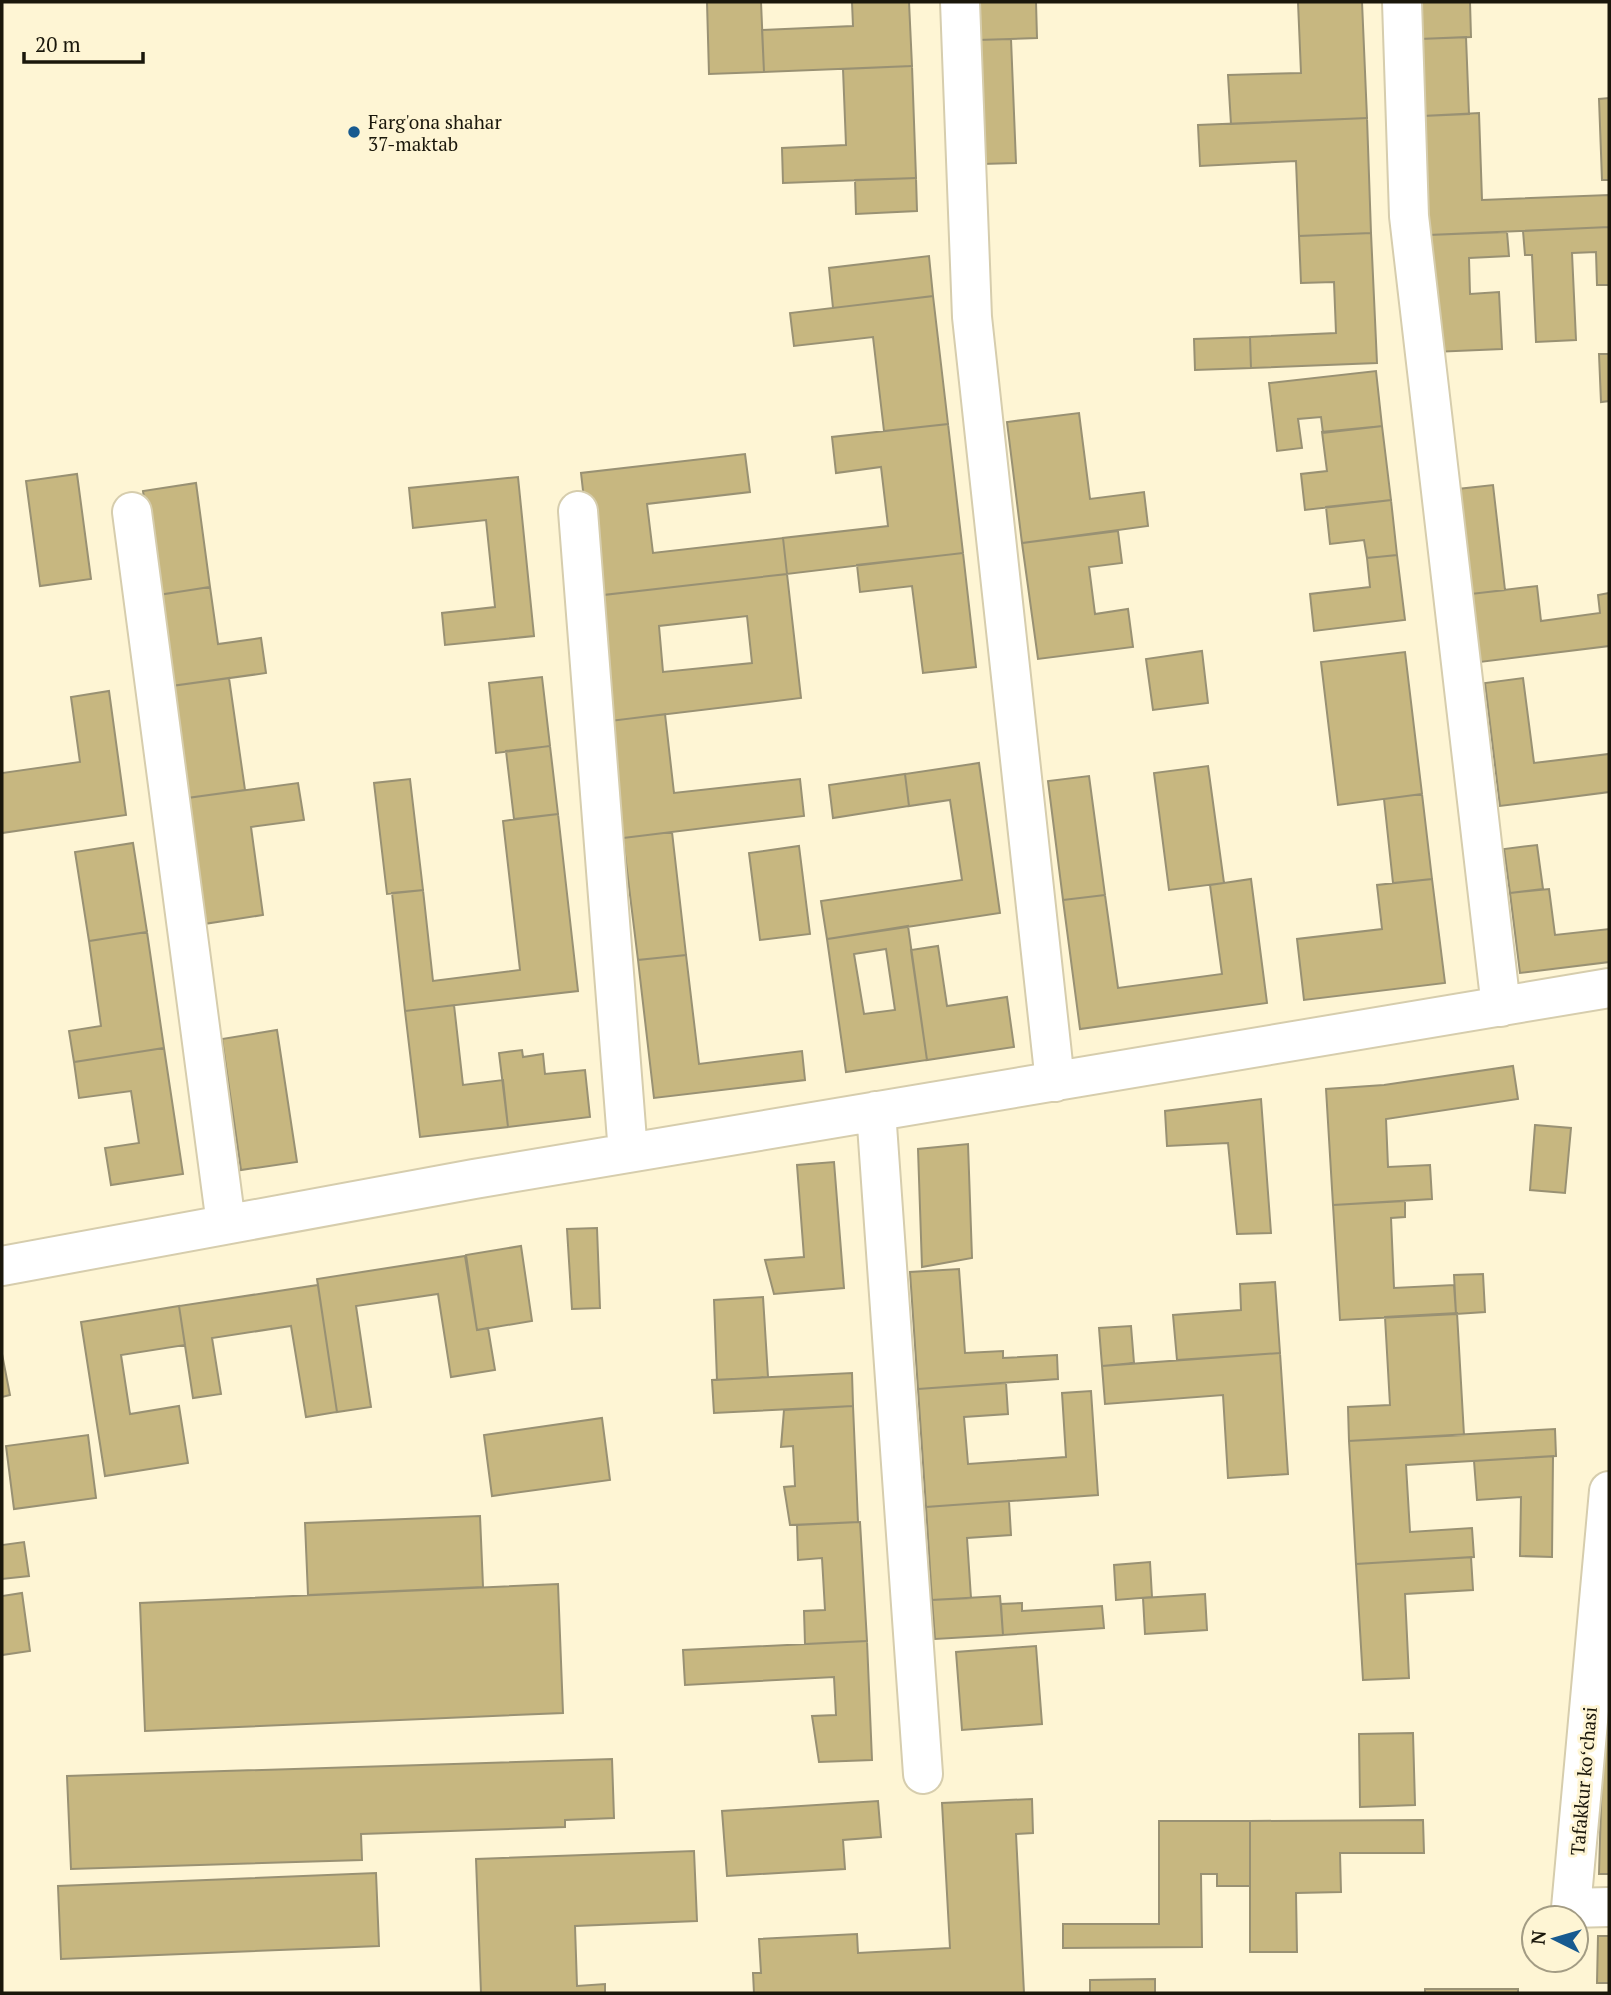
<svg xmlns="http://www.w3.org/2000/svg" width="1611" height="1995" font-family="'PT Serif',serif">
<rect width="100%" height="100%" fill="#fef5d4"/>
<path fill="#c7b780" stroke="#999173" stroke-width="2" fill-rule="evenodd" d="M707,2h54l3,70 -55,2z
M852,2h57l3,64 -148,6 -2,-42 91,-4z
M976,2h60l1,36 -60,2z
M1298,2h64l5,116 -136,6 -3,-49 73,-2z
M1418,2h52l1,35 -51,2z
M1466,37l3,77 -46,2 -3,-77z
M1011,39l5,124 -34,1 -5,-124z
M912,66l4,112 -133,5 -1,-35 64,-3 -3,-76z
M1609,98v82h-7l-3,-81z
M1479,113l3,87 127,-5v32l-181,8 -5,-119z
M1367,118l4,115 -72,3 -3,-75 -96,5 -2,-41z
M916,178l1,33 -61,3 -1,-34z
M1609,227v58h-12l-1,-33 -24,1 4,87 -40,2 -4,-87h-7l-2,-24z
M1507,232l2,24 -40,2 1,36 29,-2 3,57 -69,3 -5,-117z
M1371,233l6,130 -126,5 -1,-31 86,-4 -2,-51 -33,1 -2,-47z
M929,256l4,40 -100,12 -4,-40z
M933,296l15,128 -64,7 -11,-94 -79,9 -4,-33z
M1250,337l1,31 -56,2 -1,-31z
M1599,354h10v47l-8,1z
M1376,371l6,55 -59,7 -2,-16 -23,2 4,29 -25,3 -8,-68z
M1079,413l11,86 54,-7 4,34 -126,17 -15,-121z
M948,424l15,129 -176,21 -4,-36 105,-12 -7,-59 -45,6 -4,-36z
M1382,426l9,74 -86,10 -4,-36 26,-3 -5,-39z
M745,454l5,38 -103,12 6,49 130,-15 4,36 -192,22 -14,-123z
M77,474l14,105 -51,7 -14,-105z
M518,477l16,159 -89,9 -3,-32 53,-6 -9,-87 -73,8 -4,-40z
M196,483l14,104 -52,8 -15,-104z
M1493,485l12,105 -34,4 -13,-105z
M1391,500l6,55 -30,3 -3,-18 -34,4 -4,-37z
M1118,531l4,32 -33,4 6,47 33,-5 5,38 -95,12 -16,-116z
M963,553l13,114 -53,6 -11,-87 -52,6 -3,-27z
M1397,555l8,65 -91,11 -4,-37 60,-7 -3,-29z
M787,574l14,124 -191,23 -15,-125zM747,616l5,47 -89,9 -4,-46z
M1537,586l4,35 59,-8 -2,-18 11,-2v53l-129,16 -9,-68z
M210,587l8,57 43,-6 5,35 -95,13 -13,-91z
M1202,651l6,52 -55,7 -7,-51z
M1405,652l17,142 -84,11 -17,-143z
M542,677l8,69 -54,7 -7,-70z
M229,678l16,112 -58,8 -16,-112z
M1523,678l11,85 75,-9v38l-109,14 -15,-123z
M109,691l17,124 -124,18v-60l78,-11 -9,-65z
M665,714l9,79 126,-14 4,37 -181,22 -13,-117z
M550,746l8,68 -44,5 -8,-68z
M979,763l21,150 -173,26 -6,-38 141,-21 -12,-80 -41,6 -4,-32z
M1208,766l16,117 -55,7 -15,-117z
M905,774l4,32 -76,12 -4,-33z
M1089,776l16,119 -42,5 -15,-119z
M410,779l13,111 -36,4 -13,-111z
M298,783l6,37 -53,7 12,88 -59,9 -17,-126z
M1422,794l10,85 -39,4 -9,-84z
M558,814l20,177 -173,20 -13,-118 31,-3 10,91 87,-11 -17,-149z
M672,832l14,123 -48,5 -15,-122z
M133,843l14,89 -58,9 -14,-89z
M1537,845l6,44 -33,4 -6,-44z
M799,846l11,88 -50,6 -11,-87z
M1251,879l16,124 -187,26 -17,-129 42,-5 13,93 104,-14 -12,-89z
M1432,879l13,104 -141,17 -7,-61 85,-10 -5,-44z
M1549,889l6,46 54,-6v33l-89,11 -10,-80z
M908,926l19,134 -81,12 -19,-133zM886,949l9,61 -31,4 -10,-60z
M147,932l17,116 -90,14 -5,-31 32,-5 -12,-85z
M938,946l9,60 60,-9 7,50 -87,13 -16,-110z
M686,955l13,109 103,-13 3,29 -151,18 -16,-138z
M454,1005l9,80 40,-5 5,47 -88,10 -15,-126z
M277,1030l20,132 -56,8 -19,-131z
M164,1048l19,126 -72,11 -6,-37 34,-5 -8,-52 -52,7 -5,-36z
M522,1050l1,7 20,-3 2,20 40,-4 5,47 -82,10 -9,-74z
M1513,1066l5,33 -132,20 2,48 42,-2 2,34 -99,6 -7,-116 58,-4z
M1261,1099l10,134 -34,1 -9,-91 -61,3 -2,-35z
M1535,1125l36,3 -6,65 -35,-3z
M968,1144l4,114 -50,9 -4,-118z
M834,1162l10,126 -70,6 -9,-34 39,-3 -7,-92z
M1405,1201v16l-14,1 3,70 60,-3 2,29 -116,6 -7,-115z
M597,1228l3,80 -28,1 -5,-80z
M521,1246l11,75 -55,9 -11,-75z
M465,1256l12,74 11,-2 7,42 -44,7 -13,-83 -82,12 15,101 -34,5 -20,-133z
M959,1269l6,84 38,-2v7l54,-3 1,24 -140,10 -8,-117z
M1483,1274l2,38 -29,2 -2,-39z
M1275,1282l5,71 -103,7 -4,-45 68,-5 -1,-26z
M318,1285l19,127 -31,5 -15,-91 -79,12 9,56 -28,4 -14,-92z
M763,1297l5,80 -51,3 -3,-80z
M179,1306l6,39 -64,10 9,59 49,-8 9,57 -83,13 -24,-154z
M1457,1313l7,122 -115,6 -1,-34 42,-2 -5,-88z
M1131,1326l3,37 -32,3 -3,-38z
M1280,1353l8,121 -60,4 -5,-83 -118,9 -3,-38z
M2,1354l8,41 -8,2z
M852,1373l1,33 -139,7 -2,-33z
M1006,1383l2,31 -44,3 4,47 98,-7 -4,-64 29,-2 7,104 -172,12 -8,-118z
M853,1406l5,116 -68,3 -6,-38 11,-1 -2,-40 -12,1 3,-37z
M602,1418l8,62 -118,16 -8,-61z
M1555,1429l1,27 -150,9 4,67 62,-4 2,29 -118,7 -7,-123z
M88,1435l8,63 -82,11 -8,-63z
M1553,1456l-1,101 -32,-1 1,-59 -44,3 -3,-39z
M1009,1501l2,34 -44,3 4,60 -39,2 -6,-93z
M480,1516l3,71 -175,8 -3,-72z
M860,1522l7,119 -62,3 -1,-33 21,-1 -3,-52 -24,2 -1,-35z
M24,1542l5,34 -27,3v-34z
M1471,1557l2,33 -68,4 4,84 -46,2 -7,-116z
M1150,1562l2,35 -36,3 -2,-35z
M558,1584l5,129 -418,18 -5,-128z
M22,1593l8,58 -28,4v-59z
M1205,1594l2,36 -62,4 -2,-36z
M1000,1596l3,39 -68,4 -3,-39z
M1022,1603v8l80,-5 2,22 -101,7 -2,-31z
M867,1641l5,119 -53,2 -7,-46 24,-1 -2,-38 -149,8 -2,-35z
M1036,1646l6,78 -80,6 -6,-78z
M1413,1733l2,72 -55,2 -1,-73z
M1603,1735h6v139h-10z
M612,1759l2,59 -49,2v7l-204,7 1,26 -291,9 -4,-93z
M1032,1799l1,34 -17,1 8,159h-270l-1,-20h8l-2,-34 98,-5 1,19 92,-5 -8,-145z
M878,1801l3,36 -38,3 2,29 -118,7 -5,-65z
M1423,1820l1,33h-84l1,39 -45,1 1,59h-47v-131z
M1159,1821h91v65h-33v-12h-16l1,73 -139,1v-24h96z
M694,1851l3,70 -122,5 2,60 28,-2v9h-124l-5,-134z
M376,1873l3,73 -318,13 -3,-73z
M1598,1936h11v47h-12z
M1155,1979v14h-65v-13z
M1425,1989h93v4h-93z"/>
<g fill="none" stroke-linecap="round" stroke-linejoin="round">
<defs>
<path id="minor" d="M960,2l12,315 83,765
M1402,2l7,214 92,791
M578,511l50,642
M132,512l94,712
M876,1111l47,663
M2,1266l472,-87 1135,-191
M1609,1491l-38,417 38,-1"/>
</defs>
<use href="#minor" stroke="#d6cdad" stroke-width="42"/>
<use href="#minor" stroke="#fff" stroke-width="38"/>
</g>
<circle fill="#175a90" stroke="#fef5d4" stroke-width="2.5" cx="354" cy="132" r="7"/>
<g text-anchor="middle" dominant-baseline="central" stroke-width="6" stroke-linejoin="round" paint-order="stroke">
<g font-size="19" fill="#1a170b" stroke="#fef5d4" text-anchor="start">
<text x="368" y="121">Farg'ona shahar<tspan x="368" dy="22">37-maktab</tspan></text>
</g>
<g font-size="19" fill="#1a170b" stroke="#fef5d4">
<text transform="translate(1583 1781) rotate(-85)">Tafakkur koʻchasi</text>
</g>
</g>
<rect width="1611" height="1995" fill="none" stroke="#1a170b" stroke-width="7"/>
<g transform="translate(1555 1939) rotate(275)"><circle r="33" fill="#fef5d4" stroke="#a39c84" stroke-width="2"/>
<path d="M0-5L12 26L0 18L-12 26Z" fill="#175a90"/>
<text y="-10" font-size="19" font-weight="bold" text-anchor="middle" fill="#1a170b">N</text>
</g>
<path d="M24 52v10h119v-10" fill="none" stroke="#1a170b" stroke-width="3.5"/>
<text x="35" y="52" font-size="21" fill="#1a170b" stroke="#fef5d4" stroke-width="5" paint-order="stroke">20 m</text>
</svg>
